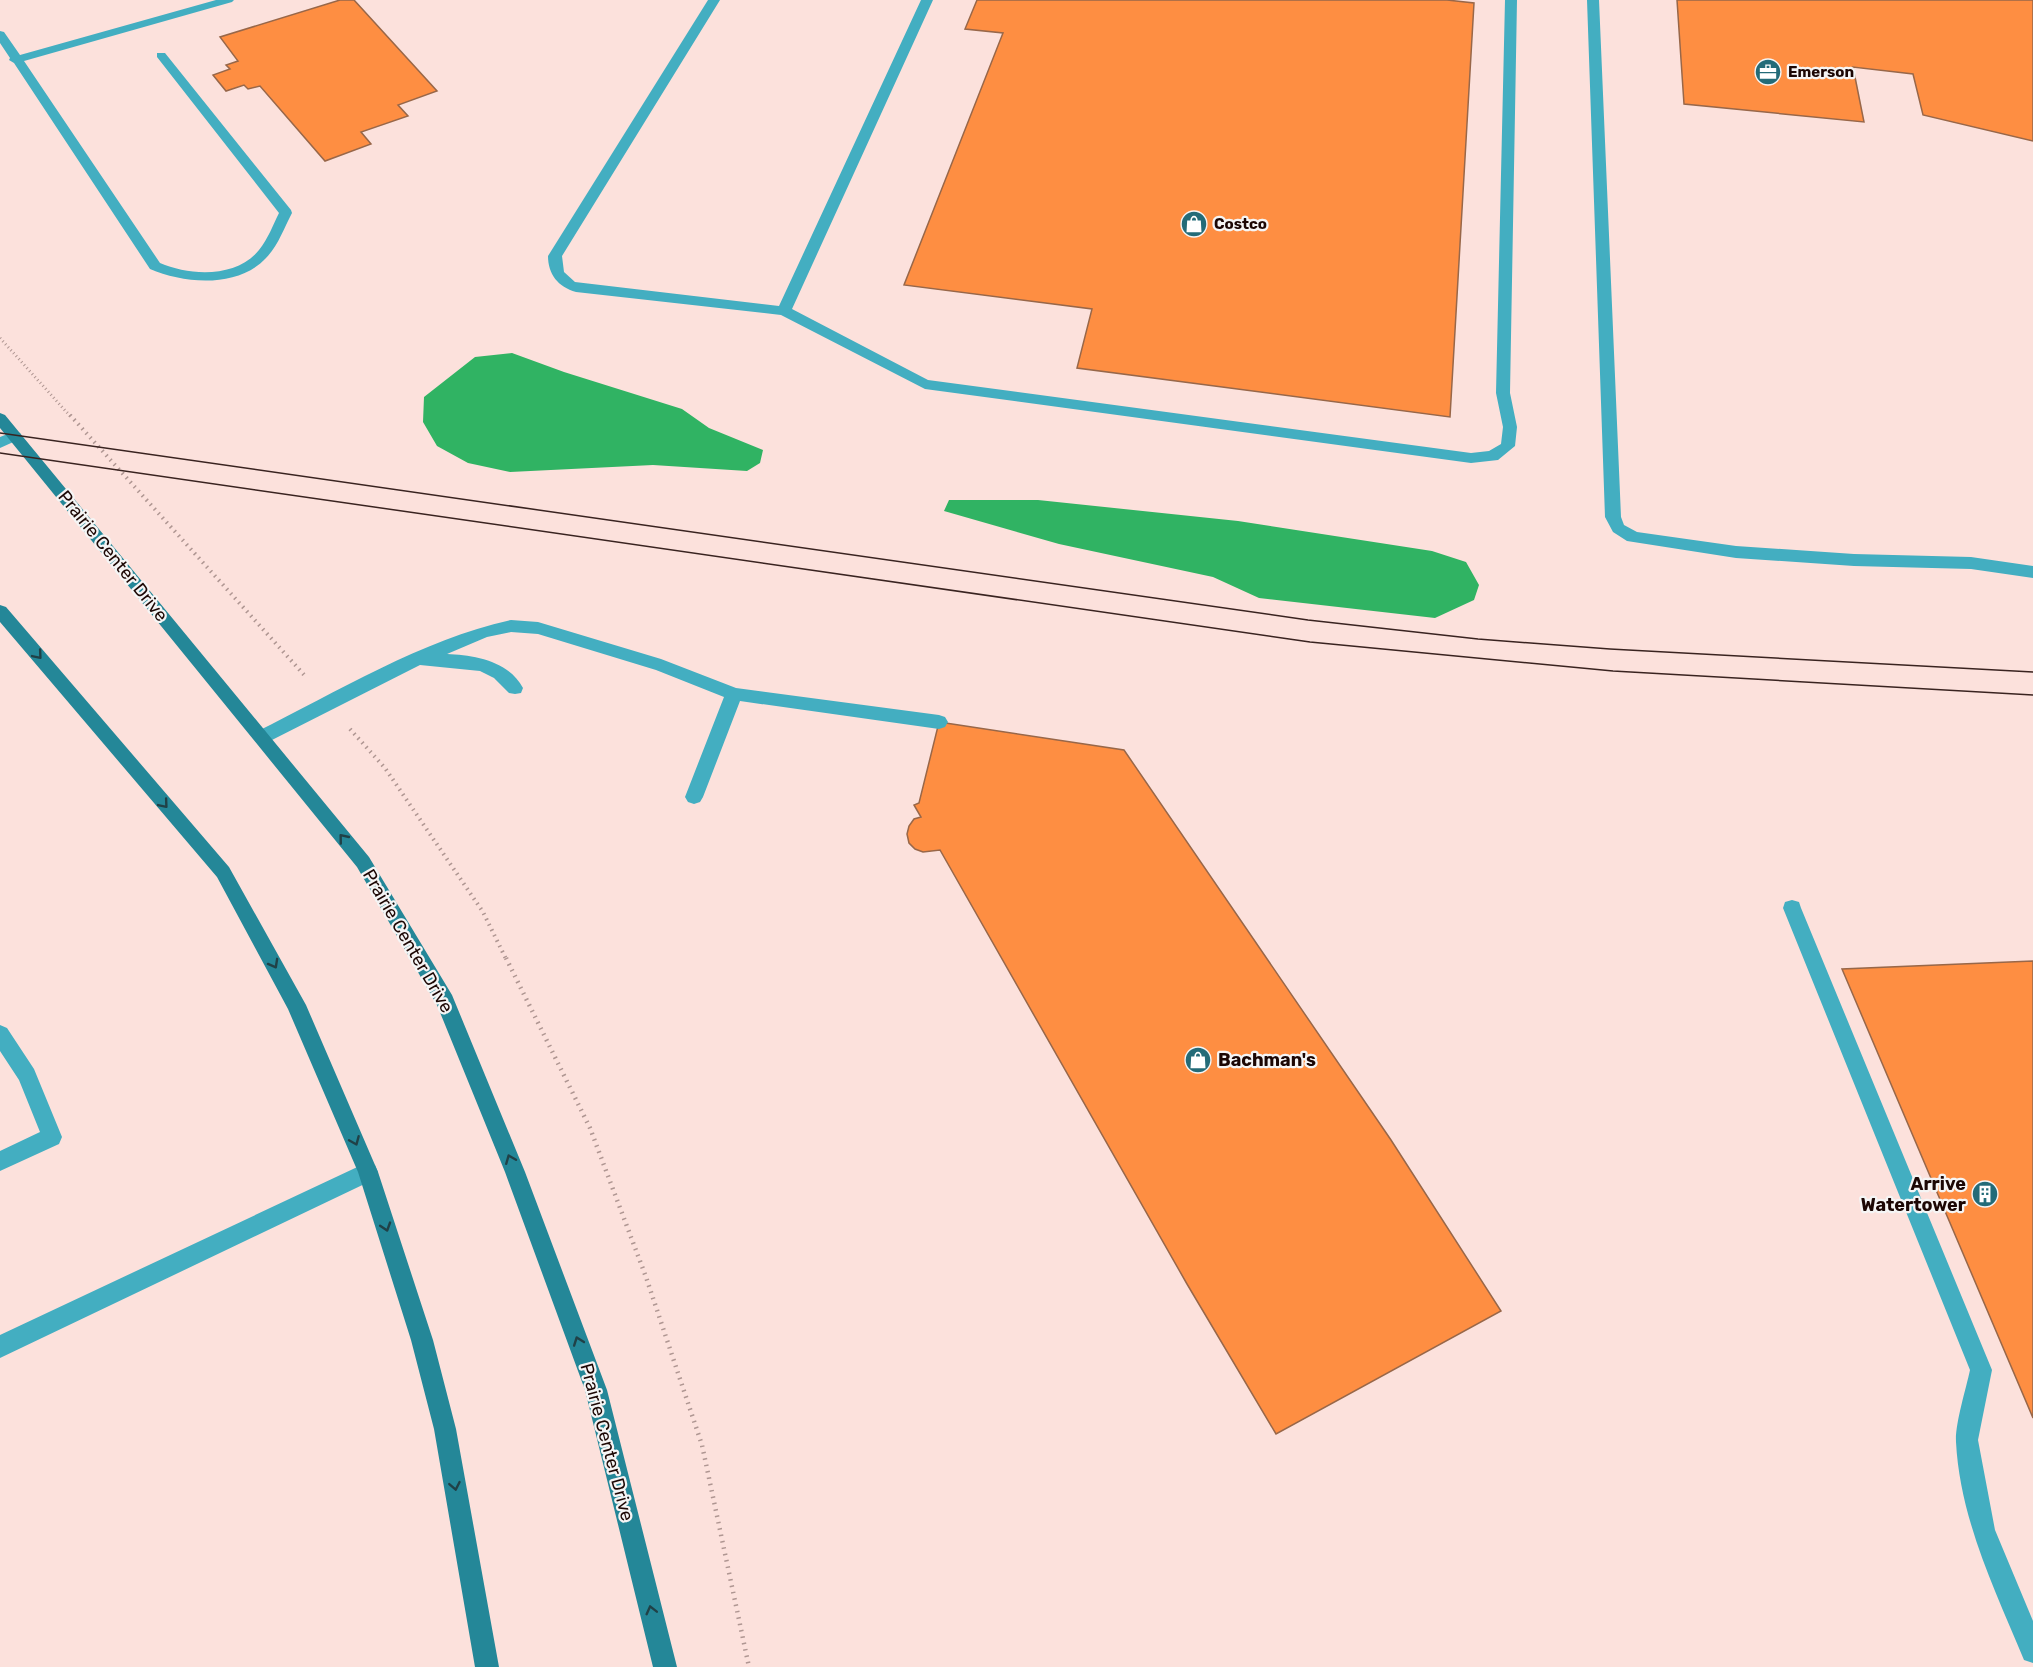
<svg xmlns="http://www.w3.org/2000/svg" width="2033" height="1667" font-family="Rubik,sans-serif">
<rect width="100%" height="100%" fill="#fce1dc"/>
<path fill="#30b363" d="M512,353l52,19 118,37 27,19 54,22 -3,13 -13,8 -94,-6 -143,7 -42,-9 -31,-17 -14,-24 1,-25 51,-40z
M949,500h89l200,21 194,30 34,11 13,23 -5,15 -39,18 -176,-20 -46,-21 -154,-33 -115,-33z"/>
<path fill="#fe8e42" stroke="#986749" stroke-width="1.5" d="M340,0h14l83,91 -39,14 10,11 -47,16 10,12 -46,17 -65,-75 -12,3 -4,-4 -18,6 -13,-16 17,-6 -4,-4 12,-4 -18,-24z
M977,0h470l27,3 -24,414 -373,-49 15,-59 -188,-24 99,-252 -38,-4z
M1677,0h356v141l-110,-26 -10,-41 -60,-7 11,55 -180,-18z
M939,722l185,28 267,390 110,171 -225,123 -89,-150 -247,-434 -17,2 -8,-3 -6,-6 -2,-9 2,-8 5,-7 7,-2 -7,-12 5,-2z
M2033,961v457l-191,-449z"/>
<g fill="none" stroke-linecap="round" stroke-linejoin="round">
<path stroke="#af9692" stroke-width="3" stroke-dasharray="1 3" stroke-linecap="butt" d="M0,338l71,79"/>
<path stroke="#af9692" stroke-width="4" stroke-dasharray="1.5 4.5" stroke-linecap="butt" d="M70,415l236,262
M350,729l35,39 98,144 23,47"/>
<path stroke="#af9692" stroke-width="4.5" stroke-dasharray="1.5 5" stroke-linecap="butt" d="M506,958l84,170 56,149 56,168 47,222"/>
<path fill="#43aec1" fill-rule="evenodd" d="M216,0h18l-2,2 -208,59 136,202c30,13 77,15 99,-13 9,-11 14,-25 20,-37l-122,-156v-4h8l126,157 1,3c-8,15 -14,33 -26,45 -28,30 -81,26 -116,11l-136,-206 -5,-3 1,-2 -10,-15v-12l4,1 16,23z
M708,0h12l-158,256 2,16 11,10 204,24 142,-306h12l-141,309 136,71 543,73 18,-2 12,-7 2,-17 -7,-34 9,-393h12l-7,393 7,34 -2,19 -17,14 -27,3 -546,-74 -144,-74 -205,-23c-18,-5 -28,-18 -28,-36z
M1587,0h12l22,517 3,8 13,7 99,14 118,8 117,3 62,9v12l-62,-9 -117,-3 -118,-8 -109,-17 -14,-9 -8,-15z
M15,431l5,2 2,3 -2,3 -20,9v-11z
M511,620l27,2 123,37 75,29 203,27 6,2 3,5 -3,5 -6,2 -199,-28 -37,96 -3,5 -6,2 -6,-2 -3,-5 39,-100 -68,-27 -118,-36 -27,-2 -24,5 -40,17c27,1 62,7 76,34l-2,5 -6,1 -6,-1 -15,-15 -14,-7 -60,-6 -152,77 -6,2 -6,-2 -3,-5 3,-5c81,-40 167,-93 255,-112z
M1792,900l7,2 2,6 191,462 -14,70 17,90 38,91v42l-9,-3c-29,-70 -64,-141 -68,-218 -1,-18 10,-53 14,-72l-187,-462 2,-6z
M0,1025l7,3 27,41 28,68 -3,7 -59,27v-20l40,-19 -21,-52 -19,-29z
M368,1162l7,3 3,7 -3,7 -375,179v-23z"/>
<path fill="#248798" fill-rule="evenodd" d="M0,413l5,2 364,442 83,138 73,177 82,218 70,277h-24l-68,-277 -80,-218 -68,-167 -80,-138 -357,-439z
M0,605l6,2 223,260 77,138 72,167 55,168 23,89 43,238h-24l-41,-238 -23,-89 -53,-168 -70,-163 -71,-132 -217,-255z"/>
<path stroke="#392320" stroke-width="1.5" d="M0,433l1308,187 170,19 132,10 423,23
M0,453l1310,189 303,29 420,24"/>
</g>
<defs><path id="oneway-chevron" d="M-2-3.5L2.5 0L-2 3.5" fill="none" stroke-width="1.6" stroke-linecap="round" stroke-linejoin="round" transform="scale(1.5)"/></defs>
<g stroke="#204147">
<use href="#oneway-chevron" transform="translate(38 655) rotate(50)"/>
<use href="#oneway-chevron" transform="translate(164 804) rotate(50)"/>
<use href="#oneway-chevron" transform="translate(343 838) rotate(-129)"/>
<use href="#oneway-chevron" transform="translate(274 964) rotate(61)"/>
<use href="#oneway-chevron" transform="translate(355 1141) rotate(67)"/>
<use href="#oneway-chevron" transform="translate(510 1159) rotate(-112)"/>
<use href="#oneway-chevron" transform="translate(386 1227) rotate(72)"/>
<use href="#oneway-chevron" transform="translate(578 1341) rotate(-110)"/>
<use href="#oneway-chevron" transform="translate(455 1486) rotate(79)"/>
<use href="#oneway-chevron" transform="translate(651 1610) rotate(-104)"/>
</g>
<defs>
<symbol id="office-disc" viewBox="-11 -11 22 22"><circle r="9.5" fill="#236b78" stroke="#f5f5f5"/><path d="M-6-3h4V-5.5h4V-3h4V5H-6ZM-1-4.5V-3h2v-1.5ZM-6 0V1H6V0Z" fill="#fff"/></symbol>
<symbol id="shop-disc" viewBox="-11 -11 22 22"><circle r="9.5" fill="#236b78" stroke="#f5f5f5"/><path d="M-5-2.5h2.3a2.7 3.5 0 0 1 5.4 0H5L5.5 6h-11ZM-1.5-2.5h3a1.5 2.3 0 0 0-3 0Z" fill="#fff"/></symbol>
<symbol id="building-disc" viewBox="-11 -11 22 22"><circle r="9.5" fill="#236b78" stroke="#f5f5f5"/><path d="M-4-6H4V6H1V3H-1V6H-4ZM-2.5-4.3h1.7v1.8h-1.7ZM.8-4.3h1.7v1.8H.8ZM-2.5-1h1.7V.8h-1.7ZM.8-1h1.7V.8H.8Z" fill="#fff"/></symbol>
</defs>
<g fill-rule="evenodd">
<use href="#office-disc" x="1753" y="57" width="30" height="30"/>
<use href="#shop-disc" x="1179" y="209" width="30" height="30"/>
<use href="#shop-disc" x="1183" y="1045" width="30" height="30"/>
<use href="#building-disc" x="1970" y="1179" width="30" height="30"/>
</g>
<g text-anchor="middle" dominant-baseline="central" stroke-width="4.5" stroke-linejoin="round" paint-order="stroke">
<g font-size="15" font-weight="bold" fill="#1c0704" stroke="#f5f5f5" text-anchor="start">
<text x="1788" y="72">Emerson</text>
<text x="1214" y="224">Costco</text>
</g>
<g font-size="18" fill="#1c0704" stroke="#f5f5f5">
<text transform="translate(113 556) rotate(51)">Prairie Center Drive</text>
<text transform="translate(408 941) rotate(60)">Prairie Center Drive</text>
<text transform="translate(607 1442) rotate(75)">Prairie Center Drive</text>
</g>
<g font-size="18" font-weight="bold" fill="#1c0704" stroke="#f5f5f5" text-anchor="start">
<text x="1218" y="1060">Bachman's</text>
<text x="1966" y="1184" text-anchor="end">Arrive<tspan x="1966" dy="21">Watertower</tspan></text>
</g>
</g>
</svg>
